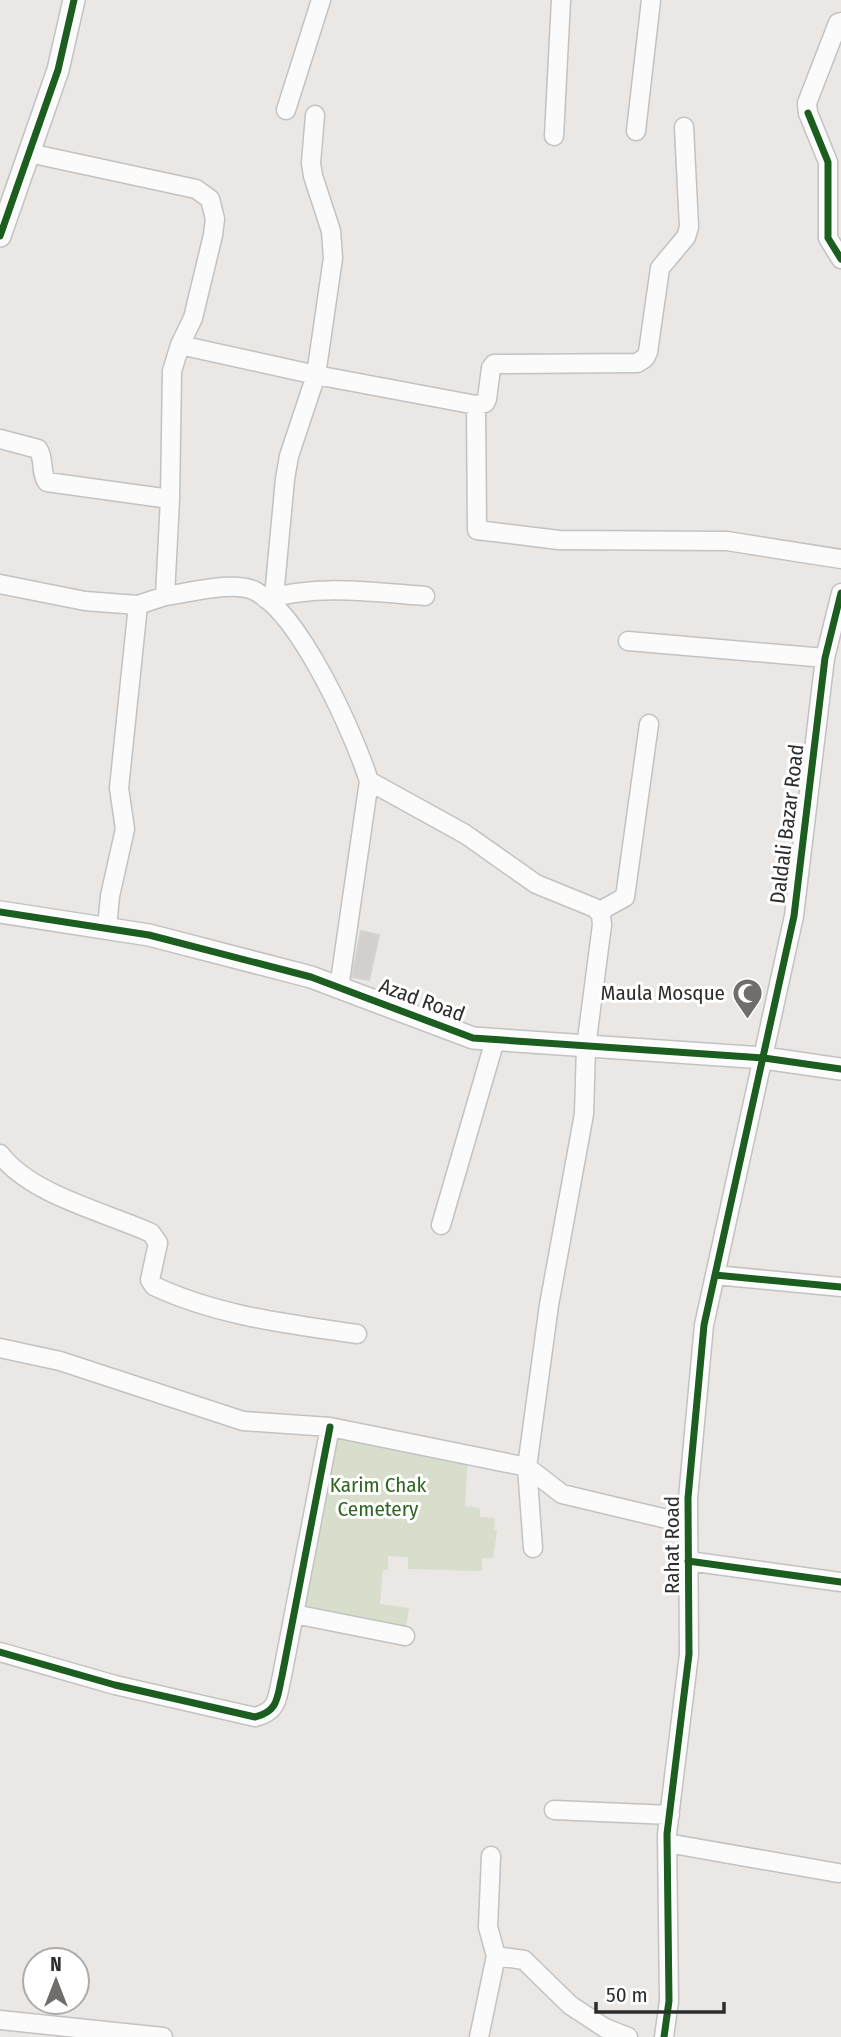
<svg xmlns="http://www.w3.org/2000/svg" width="841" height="2037" font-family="'Fira Sans Condensed',sans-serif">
<rect width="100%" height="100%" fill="#eae7e4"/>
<path fill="#d7decc" d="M330,1427l138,28 -3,51 15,2v9l15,1 -1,12 3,1 -4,27h-11v13l-74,-2v-12l-20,-1v14h-5l-3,34 29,4 -4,28 -111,-22z"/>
<path fill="#d2cfcd" stroke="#d5d3d0" stroke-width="2" d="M361,931l18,4 -10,45 -17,-3z"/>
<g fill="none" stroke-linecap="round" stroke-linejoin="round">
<defs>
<path id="minor" d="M841,22l-3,1 -31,80 1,10 20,49v76l13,21
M286,110l35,-110
M636,131l15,-131
M554,136l7,-136
M29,153l167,36 14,10 5,20 -2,16 -20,83 -13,27 -8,26 -2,128 -5,97c24,-3 69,-16 90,-5 45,22 99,143 114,190l-30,207
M180,345l136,30 160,30 9,-2 2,-4 4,-31 3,-4 143,-1 8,-5 3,-6 12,-84 26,-31 3,-10 -5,-100
M476,405l1,125 82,10 168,1 114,18
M0,439l38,10c7,10 2,24 9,33l123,17
M0,584l85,17 53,4 27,-9
M274,597l11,-118 4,-23 27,-81 17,-117 -2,-27 -18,-55 -2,-13 4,-48
M266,599c53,-15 106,-7 159,-3
M628,641l197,17
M369,781l96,53 71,50 59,24 6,7 1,10 -16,122 -2,67 -35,191 -22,162 6,81
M600,911l25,-14 24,-173
M107,928l3,-32 15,-67 -6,-41 19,-183
M0,1154c31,41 105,58 151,79l7,10 -8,37 4,6c64,30 135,38 203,48
M441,1225l54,-185
M715,1275l126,12
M0,1348l60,13 183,60 87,6 197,40 35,27 126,30
M688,1561l153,21
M294,1614l111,22
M0,1652l115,33 140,32c24,-6 22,-20 27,-41l48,-249
M554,1810l116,5
M667,1843l171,30
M496,1956l28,4 46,45 35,23 23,9
M0,2020l163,17
M479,2037l17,-81 -8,-29 3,-71
M664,2037l5,-36 -2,-167 22,-180 -1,-156 16,-173 90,-409 31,-258 16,-65"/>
<path id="tertiary" d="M0,236l58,-166 16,-70
M0,912l149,23 162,42 162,61 291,20 77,11"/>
</defs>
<use href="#minor" stroke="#c3c2c2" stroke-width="21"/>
<use href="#tertiary" stroke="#c3c2c2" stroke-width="24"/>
<use href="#minor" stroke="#fcfbfb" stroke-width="18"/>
<use href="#tertiary" stroke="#fcfbfb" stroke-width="21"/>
<defs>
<path id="cycleway" d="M808,113l20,49v76l13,21
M0,236l58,-166 16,-70
M0,912l149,23 162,42 162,61 291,20 77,11
M715,1275l126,12
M688,1561l153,21
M0,1652l115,33 140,32c24,-6 22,-20 27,-41l48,-249
M664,2037l5,-36 -2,-167 22,-180 -1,-156 16,-173 90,-409 31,-258 16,-65"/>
</defs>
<use href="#cycleway" stroke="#fff" stroke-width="11"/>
<use href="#cycleway" stroke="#1b5e20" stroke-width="7"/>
</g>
<defs>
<symbol id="mosque-pin" viewBox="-11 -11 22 30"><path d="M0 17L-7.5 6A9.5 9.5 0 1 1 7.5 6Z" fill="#6f6e6d" stroke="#fff"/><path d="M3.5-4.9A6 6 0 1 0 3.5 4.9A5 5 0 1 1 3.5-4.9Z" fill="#fff"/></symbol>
</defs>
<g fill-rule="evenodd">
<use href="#mosque-pin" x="730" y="976" width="35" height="47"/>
</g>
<g text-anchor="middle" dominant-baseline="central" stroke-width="6" stroke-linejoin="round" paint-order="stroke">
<g font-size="21" fill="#2d2d2d" stroke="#fff">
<text transform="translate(787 824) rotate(-83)">Daldali Bazar Road</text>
<text transform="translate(422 1000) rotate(20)">Azad Road</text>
<text transform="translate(672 1545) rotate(-90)">Rahat Road</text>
</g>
<g font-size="21" fill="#2d2d2d" stroke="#fff" text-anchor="end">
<text x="725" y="993">Maula Mosque</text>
</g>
<g font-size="21" fill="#306621" stroke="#fff">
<text x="378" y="1485">Karim Chak<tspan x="378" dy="24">Cemetery</tspan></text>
</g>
</g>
<g transform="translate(56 1981)"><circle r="33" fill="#ffffff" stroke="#ababab" stroke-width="2"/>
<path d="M0-5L12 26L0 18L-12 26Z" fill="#6f6e6d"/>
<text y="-10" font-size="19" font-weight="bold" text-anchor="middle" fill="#2d2d2d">N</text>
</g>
<path d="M596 2002v10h128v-10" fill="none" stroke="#2d2d2d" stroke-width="3.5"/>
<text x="606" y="2002" font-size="21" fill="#2d2d2d" stroke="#ffffff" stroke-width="5" paint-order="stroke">50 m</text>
</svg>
